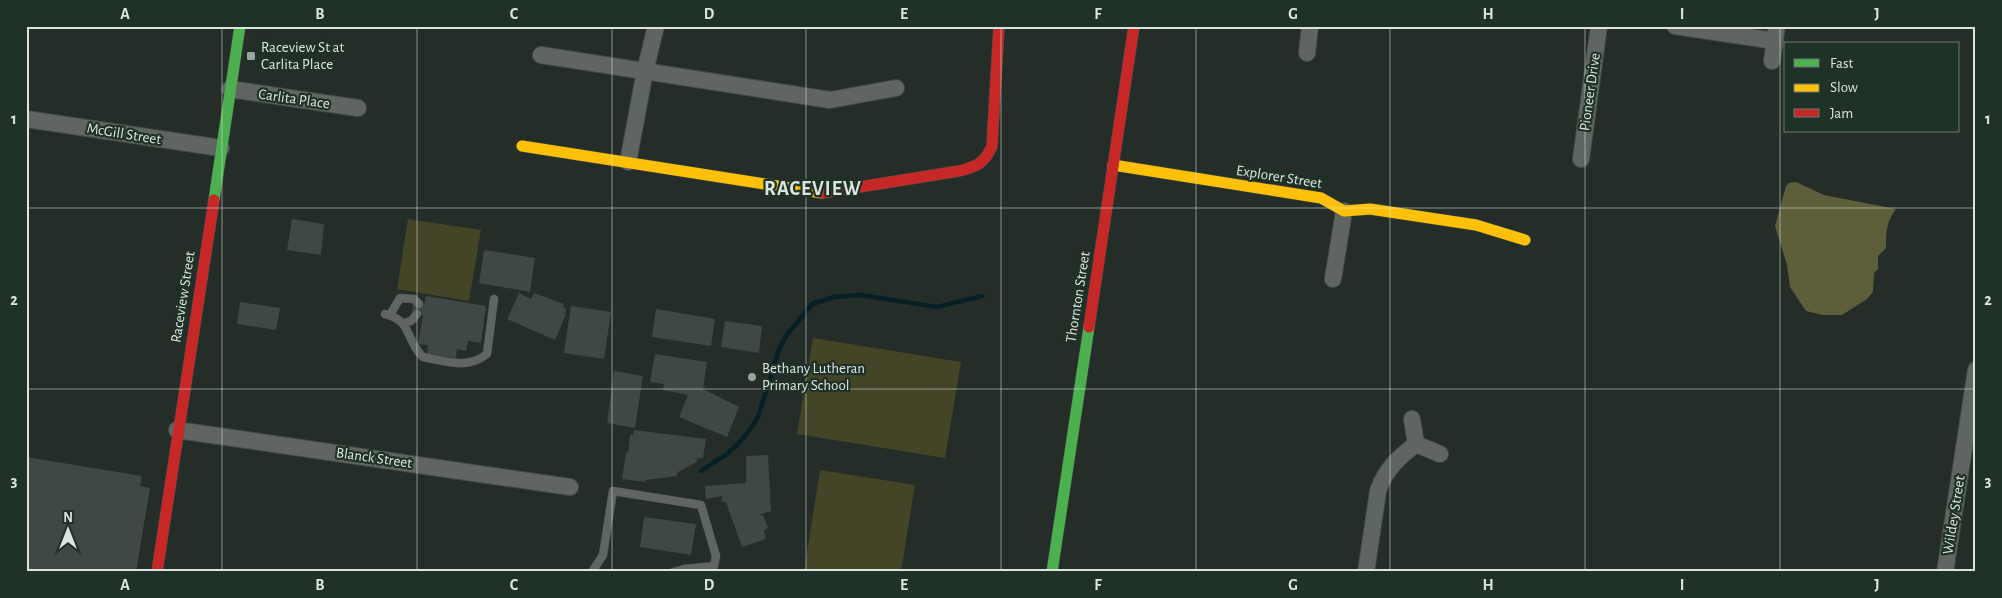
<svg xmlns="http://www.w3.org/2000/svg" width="2002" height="598" font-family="'Alegreya Sans',sans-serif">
<rect width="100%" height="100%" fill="#242d28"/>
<path fill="#444427" d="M408,219l73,11 -12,71 -72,-12z
M813,338l148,24 -16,96 -148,-24z
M820,470l95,15 -14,87h-97z"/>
<path fill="#5e5e3a" d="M1796,182l28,13 72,14c-10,13 -10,23 -10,39l-8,8v13l-4,4 -1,19 -6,7 -25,16h-19l-17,-4 -16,-24 -3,-22 -12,-39 11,-40 3,-3z"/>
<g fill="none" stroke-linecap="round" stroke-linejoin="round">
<path stroke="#062026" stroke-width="4.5" d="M701,471l26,-17 11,-10 10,-12 10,-15 21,-68 7,-13 26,-32 22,-7 27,-2 76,12 45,-11"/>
</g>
<path fill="#3f4845" d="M292,219l32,5 -3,31 -34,-5z
M484,250l51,8 -5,34 -51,-9z
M519,293l12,6 3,-6 30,11 -1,3 3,1 -1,5 1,1 -11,26 -48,-21z
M426,296l60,10 -5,37 -13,-2 -2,10 -9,-2 -1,9 -29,-4 1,-9 -10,-1 5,-29 -11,-2 1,-9 11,1z
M240,302l40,6 -4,22 -39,-6z
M571,306l40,6 -7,47 -40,-6z
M656,309l59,10 -4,27 -59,-9z
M725,321l37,5 -3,27 -38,-6z
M655,354l52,8 -4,27 36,18 -12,30 -48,-20 9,-22 -25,-5 1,-6 -14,-2z
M614,371l29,5 -8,52 -28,-5z
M634,430l72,9 -3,19h-6v4l-19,10 -1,4 -31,4 -1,2 -23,-3 4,-27 2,1 2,-18h3z
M768,455l3,56 -13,4h5l5,13 -4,3 2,8 -24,8 -16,-45h-4v-6l-16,3 -1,-13 41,-3v-27z
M26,457l116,19 -2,10 10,2 -14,84h-110z
M644,517l52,7 -5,31 -51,-8z"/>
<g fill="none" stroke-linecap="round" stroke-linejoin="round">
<defs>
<path id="lane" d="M385,314c28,7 20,26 38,43 23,4 44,13 64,-3l7,-55
M390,315l10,-17 14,1 5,5
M404,323l7,-2 6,-7
M592,572l11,-17 10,-64 88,14 15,51 -2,10 -30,3 -11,3"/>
<path id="street" d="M1675,26l100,15
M1307,53l3,-27
M541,55l289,45 66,-12
M1772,61l5,-35
M230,89l128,19
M26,119l195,29
M1581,159l18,-133
M628,162l17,-91 11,-45
M1333,279l11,-68
M1412,419l4,25 24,10
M177,430l393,57
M1366,572l12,-81c7,-21 20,-33 38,-47
M1945,572l31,-202"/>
<path id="fast" d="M214,200l26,-174
M1052,572l37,-245"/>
<path id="slow" d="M522,146l300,47
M1113,165l208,33 23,13 26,-2 106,16 49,15"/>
<path id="jam" d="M822,193l137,-22c17,-4 26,-8 33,-25l7,-120
M1089,327l45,-301
M157,572l57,-372"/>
</defs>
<use href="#lane" stroke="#434b46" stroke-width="9"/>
<use href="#street" stroke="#434b46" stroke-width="18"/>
<use href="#fast" stroke="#434b46" stroke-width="12"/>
<use href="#slow" stroke="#434b46" stroke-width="12"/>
<use href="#jam" stroke="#434b46" stroke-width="12"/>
<use href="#lane" stroke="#5f6662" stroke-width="8"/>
<use href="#street" stroke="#5f6662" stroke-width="16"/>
<use href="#fast" stroke="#4caf50" stroke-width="11"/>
<use href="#slow" stroke="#ffc107" stroke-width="11"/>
<use href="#jam" stroke="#c62828" stroke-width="11"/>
</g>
<path fill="none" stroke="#dbe5df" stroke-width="1" stroke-opacity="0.55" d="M222,26v546M417,26v546M612,26v546M806,26v546M1001,26v546M1196,26v546M1390,26v546M1585,26v546M1780,26v546M26,208h1950M26,389h1950"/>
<g fill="#9ba59f" stroke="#203128" stroke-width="2">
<rect x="246" y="51" width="10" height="10" rx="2.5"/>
<circle cx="752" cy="377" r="5"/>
</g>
<g text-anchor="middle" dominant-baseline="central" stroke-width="4.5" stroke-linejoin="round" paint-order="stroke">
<g font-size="15" fill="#dbe5df" stroke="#203128" text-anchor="start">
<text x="261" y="47">Raceview St at<tspan x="261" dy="17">Carlita Place</tspan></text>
<text x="762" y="368">Bethany Lutheran<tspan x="762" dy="17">Primary School</tspan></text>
</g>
<g font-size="15" fill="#dbe5df" stroke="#203128">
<text transform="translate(1590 92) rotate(-82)">Pioneer Drive</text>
<text transform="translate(294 99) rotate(8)">Carlita Place</text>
<text transform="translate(124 134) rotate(9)">McGill Street</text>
<text transform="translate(1279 177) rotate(9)">Explorer Street</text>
<text transform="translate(183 297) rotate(-81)">Raceview Street</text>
<text transform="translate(1078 297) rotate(-81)">Thornton Street</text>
<text transform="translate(374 458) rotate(8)">Blanck Street</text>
<text transform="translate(1954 515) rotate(-81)">Wildey Street</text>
</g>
<g font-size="20" font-weight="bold" letter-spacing="1" fill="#dbe5df" stroke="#203128">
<text x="813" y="189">RACEVIEW</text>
</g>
</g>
<rect width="2002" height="598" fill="none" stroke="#203128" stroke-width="55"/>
<rect x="1784" y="42" width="175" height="90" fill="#203128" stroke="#6b7971"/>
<rect x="1794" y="59" width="25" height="8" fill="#4caf50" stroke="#6b7971"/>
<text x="1830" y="68" font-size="15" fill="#dbe5df">Fast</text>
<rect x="1794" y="84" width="25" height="8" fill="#ffc107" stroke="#6b7971"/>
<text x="1830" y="92" font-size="15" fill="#dbe5df">Slow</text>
<rect x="1794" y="109" width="25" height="8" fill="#c62828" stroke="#6b7971"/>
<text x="1830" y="118" font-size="15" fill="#dbe5df">Jam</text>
<g transform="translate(68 530)" stroke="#203128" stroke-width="4" paint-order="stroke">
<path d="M0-4L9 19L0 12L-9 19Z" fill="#dbe5df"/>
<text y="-8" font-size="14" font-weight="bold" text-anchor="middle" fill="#dbe5df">N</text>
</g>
<rect x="28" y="28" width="1946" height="542" fill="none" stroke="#dbe5df" stroke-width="2"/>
<g font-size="16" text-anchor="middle" font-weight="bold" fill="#dbe5df">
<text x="125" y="19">A</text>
<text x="320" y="19">B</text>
<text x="514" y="19">C</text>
<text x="709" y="19">D</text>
<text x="904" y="19">E</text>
<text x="1098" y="19">F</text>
<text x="1293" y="19">G</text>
<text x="1488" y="19">H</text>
<text x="1682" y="19">I</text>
<text x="1877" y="19">J</text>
<text x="14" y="124">1</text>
<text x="1988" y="124">1</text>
<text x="14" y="305">2</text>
<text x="1988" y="305">2</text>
<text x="14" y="486">3</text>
<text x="1988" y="486">3</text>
<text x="125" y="590">A</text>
<text x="320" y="590">B</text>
<text x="514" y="590">C</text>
<text x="709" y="590">D</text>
<text x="904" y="590">E</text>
<text x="1098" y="590">F</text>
<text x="1293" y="590">G</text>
<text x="1488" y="590">H</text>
<text x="1682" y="590">I</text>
<text x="1877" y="590">J</text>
</g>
</svg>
